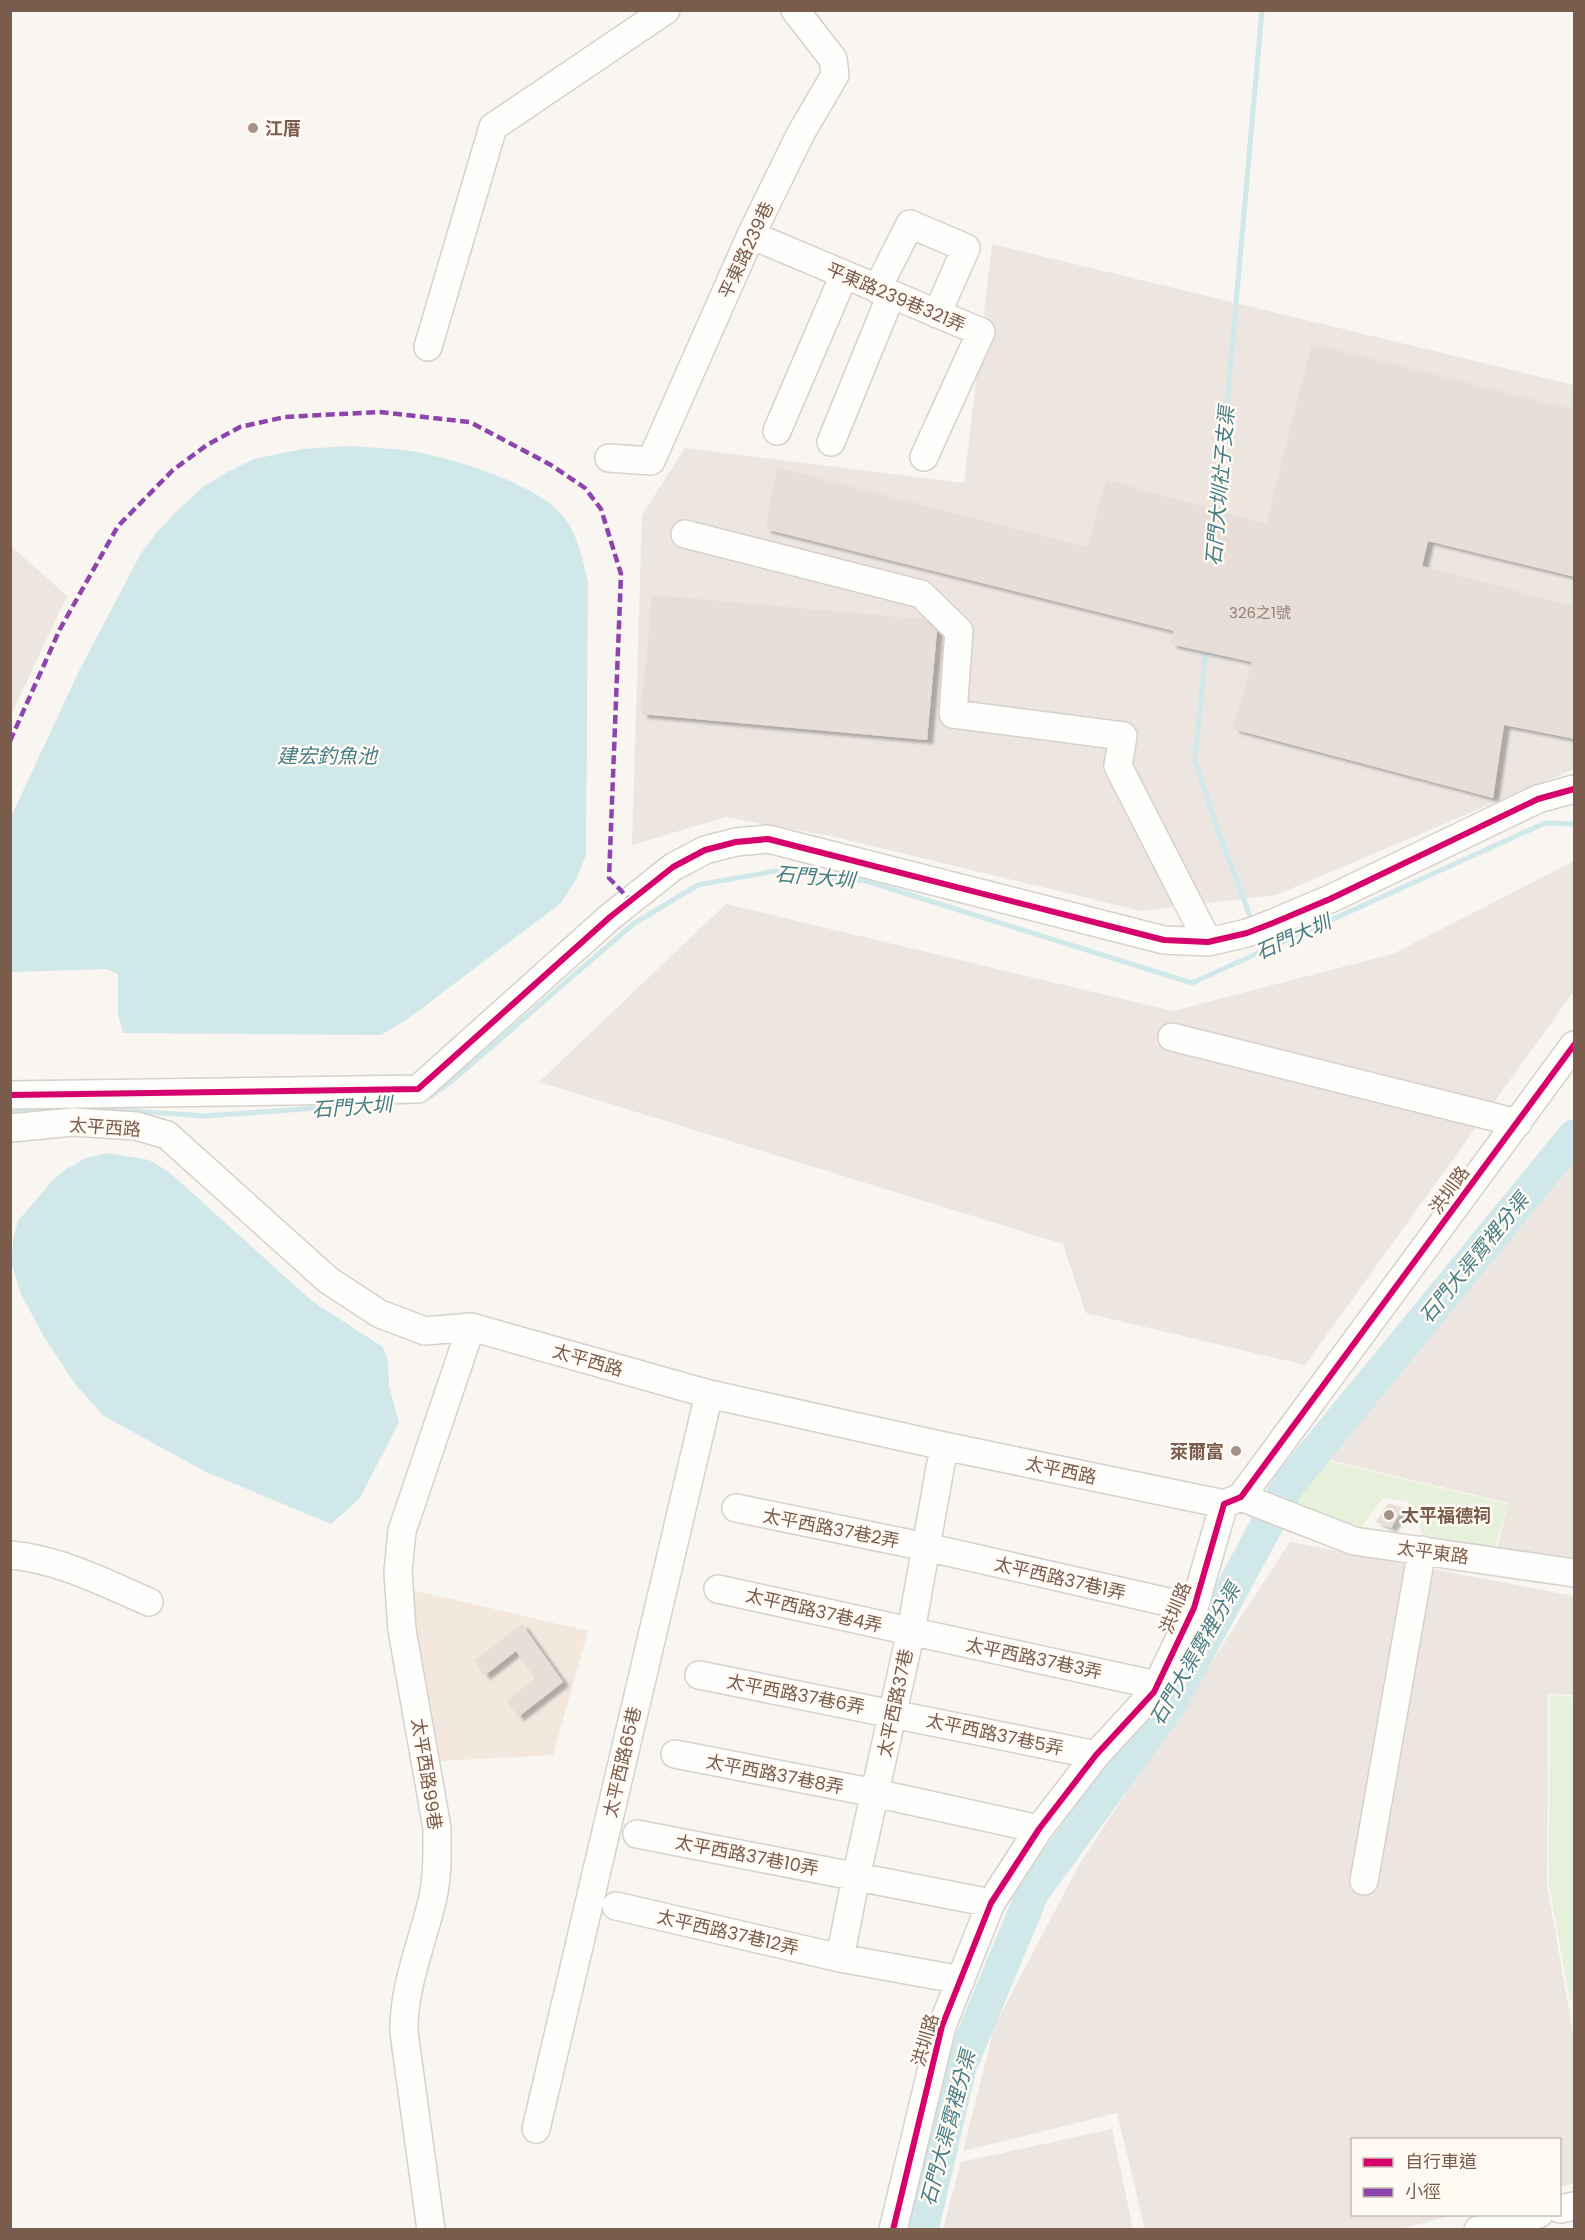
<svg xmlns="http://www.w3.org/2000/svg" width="1585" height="2240" font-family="Poppins,'Noto Sans TC',sans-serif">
<defs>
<filter id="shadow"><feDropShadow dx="6" dy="4" stdDeviation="1.5" flood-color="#0004"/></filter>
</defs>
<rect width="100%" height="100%" fill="#f9f5f0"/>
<path fill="#f2e8de" d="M404,1588l184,43 -35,124 -113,6z"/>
<path fill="#ede5e0" d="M992,244l582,141v384l-298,126 -135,16 -306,-74 -109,-20 -94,28 10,-330 43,-67 279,35z
M11,546l56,50 -56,119z
M1574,861v130l-269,374 -219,-52 -23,-69 -524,-162 187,-178 447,107 220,-57z
M1574,1151v417l-78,-15 12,-50 -191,-46z
M1290,1542l284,54v99l-26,-1 -1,191 27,154v144l-14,4v-47h-208v74l103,1 -56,14h-254l-28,-116 -154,38 32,-126 84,-160z
M1112,2129l21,100h-190l18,-67z"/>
<path fill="#e7f0db" d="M1316,1458l191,46 -14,53 -65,-13 -21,-43 -24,-3 -23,30 -80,-19 13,-23z
M1550,1695l24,2v302l-4,2 -21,-116z"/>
<path fill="#d0e8ea" d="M351,446c20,2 40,2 60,5 41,7 124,32 151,64 16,19 21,45 26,68l-2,272 -10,25 -15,23 -152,115 -28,17 -258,-2 -5,-18v-41l-12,-5 -95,3v-155l67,-144 62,-118 17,-23 23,-24 23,-21 26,-16 25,-12 48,-10z
M108,1153l41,7 20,12 143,129 71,46 5,14 1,25 10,36 -39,76 -29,26 -125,-52 -102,-56 -29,-32 -32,-49 -22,-41 -9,-29 1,-26 5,-18 34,-40 14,-12 20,-11z"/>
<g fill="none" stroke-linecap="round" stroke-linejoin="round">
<path stroke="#d0e8ea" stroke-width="5" d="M1217,518l45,-508
M1206,647l-11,113 22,68 36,96
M425,1098l6,-2 22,-16 180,-156 65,-39 77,-14 91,10 326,102 353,-160 29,1
M75,1107l130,9 211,-15
M10,1110l29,-2"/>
<path stroke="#d0e8ea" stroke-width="33" d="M922,2230l38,-163 73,-175 137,-188 119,-220 285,-348"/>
</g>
<path fill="#e6ded7" filter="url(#shadow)" d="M1312,344l263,66v167l-147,-36 -6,25 153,41v132l-71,-14 -11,73 -260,-69 19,-67 -82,-18 4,-13 -409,-102 12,-61 310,79 19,-67 160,44z
M652,595l272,24 13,12 -10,109 -286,-26z
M1388,1503l15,5 -12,20 -15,-6z
M522,1624l41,58 -45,35 -11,-16 28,-23 -19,-27 -32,25 -9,-16z"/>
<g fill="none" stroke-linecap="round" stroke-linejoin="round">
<defs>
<path id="minor" d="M751,235l230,97 -57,125
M877,289l33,-65 56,24 -29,66
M428,347l65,-220 173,-117
M777,431l67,-156
M831,442l60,-147
M609,458l42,3 100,-226 50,-102 34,-58 -2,-16 -38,-49
M685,534l236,60 38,37 -6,83 170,22 -5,30 90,176
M1172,1037l346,86
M10,1095l408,-6 192,-172 63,-50 32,-17 31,-8 32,-3 396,101 44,2 39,-9 26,-10 57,-24 208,-100 36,-10
M10,1128l63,-6 63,4 31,9 161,145 52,34 45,17 46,-4 238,67 235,52 280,58
M1241,1497l113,44 220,32
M736,1508l190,39 268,61
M10,1555c49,4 95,28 139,47
M718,1589l438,96
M699,1675l397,80
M675,1754l200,39 164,36
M637,1834l354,69
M1364,1881l58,-331
M616,1906l224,52 121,22
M840,1958l16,-81 55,-246 33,-185
M536,2129l173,-735
M1560,2209l14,-3
M431,2230l-27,-198c-1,-45 19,-91 29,-135 5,-22 4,-46 4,-69l-35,-198 -4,-58 4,-41 69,-204
M893,2230l49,-204 49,-123 48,-74 57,-74 58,-63 40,-84 30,-104 17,-7 333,-452
M1478,2230l61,-16"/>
</defs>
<use href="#minor" stroke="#d7d1cb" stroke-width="30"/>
<use href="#minor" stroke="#fefefd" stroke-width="27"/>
<path stroke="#8e44ad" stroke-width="4.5" stroke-dasharray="9 4.5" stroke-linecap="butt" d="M10,741l50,-112 58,-103 55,-56 34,-25 33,-18 45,-10 94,-5 91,10 81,43 34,23 16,21 20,65 -12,304 21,22"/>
<defs>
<path id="cycleway" d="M10,1095l408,-6 192,-172 63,-50 32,-17 31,-8 32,-3 396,101 44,2 39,-9 26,-10 57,-24 208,-100 36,-10
M893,2230l49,-204 49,-123 48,-74 57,-74 58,-63 40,-84 30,-104 17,-7 333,-452"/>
</defs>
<use href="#cycleway" stroke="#fffaf3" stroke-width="10"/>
<use href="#cycleway" stroke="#d6006c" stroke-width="6"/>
</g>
<g fill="#a69286" stroke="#fffaf3" stroke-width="2">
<circle cx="253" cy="128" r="6"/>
<circle cx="1236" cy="1451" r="6"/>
<circle cx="1389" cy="1515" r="6"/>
</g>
<g text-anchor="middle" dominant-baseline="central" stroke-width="5" stroke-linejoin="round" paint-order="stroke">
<g font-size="15" fill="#977e72">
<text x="1260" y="612">326之1號</text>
</g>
<g font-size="18" font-weight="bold" fill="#7a5c4d" stroke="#fffaf3" text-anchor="start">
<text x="265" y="128">江厝</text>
<text x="1224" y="1451" text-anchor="end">萊爾富</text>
<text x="1401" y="1515">太平福德祠</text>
</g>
<g font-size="18" fill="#7a5c4d" stroke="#fffaf3">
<text transform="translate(746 250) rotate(-65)">平東路239巷</text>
<text transform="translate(896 297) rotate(23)">平東路239巷321弄</text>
<text transform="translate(105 1127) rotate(4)">太平西路</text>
<text transform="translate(1449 1190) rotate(-54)">洪圳路</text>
<text transform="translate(588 1360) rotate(16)">太平西路</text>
<text transform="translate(1061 1470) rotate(12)">太平西路</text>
<text transform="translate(831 1528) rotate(11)">太平西路37巷2弄</text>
<text transform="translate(1433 1552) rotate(8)">太平東路</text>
<text transform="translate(1060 1578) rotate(13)">太平西路37巷1弄</text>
<text transform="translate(1175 1608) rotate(-68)">洪圳路</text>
<text transform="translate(814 1610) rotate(13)">太平西路37巷4弄</text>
<text transform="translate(1034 1658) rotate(12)">太平西路37巷3弄</text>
<text transform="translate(796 1694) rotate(11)">太平西路37巷6弄</text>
<text transform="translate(895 1703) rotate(-78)">太平西路37巷</text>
<text transform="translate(995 1734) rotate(12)">太平西路37巷5弄</text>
<text transform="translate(622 1762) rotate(-77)">太平西路65巷</text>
<text transform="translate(427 1774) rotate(81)">太平西路99巷</text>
<text transform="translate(775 1774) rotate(11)">太平西路37巷8弄</text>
<text transform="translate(747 1855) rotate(11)">太平西路37巷10弄</text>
<text transform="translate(728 1932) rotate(13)">太平西路37巷12弄</text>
<text transform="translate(925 2040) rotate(-74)">洪圳路</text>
</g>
<g font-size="20" font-style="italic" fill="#437c86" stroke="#fffaf3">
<text transform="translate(1220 486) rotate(-85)">石門大圳社子支渠</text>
<text x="327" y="756">建宏釣魚池</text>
<text transform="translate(815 877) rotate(5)">石門大圳</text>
<text transform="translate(1293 937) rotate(-24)">石門大圳</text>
<text transform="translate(352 1107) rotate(-4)">石門大圳</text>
<text transform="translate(1474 1258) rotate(-51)">石門大渠霄裡分渠</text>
<text transform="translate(1195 1654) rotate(-60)">石門大渠霄裡分渠</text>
<text transform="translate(948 2128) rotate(-75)">石門大渠霄裡分渠</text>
</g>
</g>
<rect width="1585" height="2240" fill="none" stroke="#7a5c4d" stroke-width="24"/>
<rect x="1351" y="2138" width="210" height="78" fill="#fffaf3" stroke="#cabbb1" stroke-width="1.5"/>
<rect x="1363" y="2158" width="30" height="9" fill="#d6006c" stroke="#cabbb1" stroke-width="1.5"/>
<text x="1405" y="2168" font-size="18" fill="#7a5c4d">自行車道</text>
<rect x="1363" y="2188" width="30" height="9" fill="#8e44ad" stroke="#cabbb1" stroke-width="1.5"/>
<text x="1405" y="2198" font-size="18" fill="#7a5c4d">小徑</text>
</svg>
